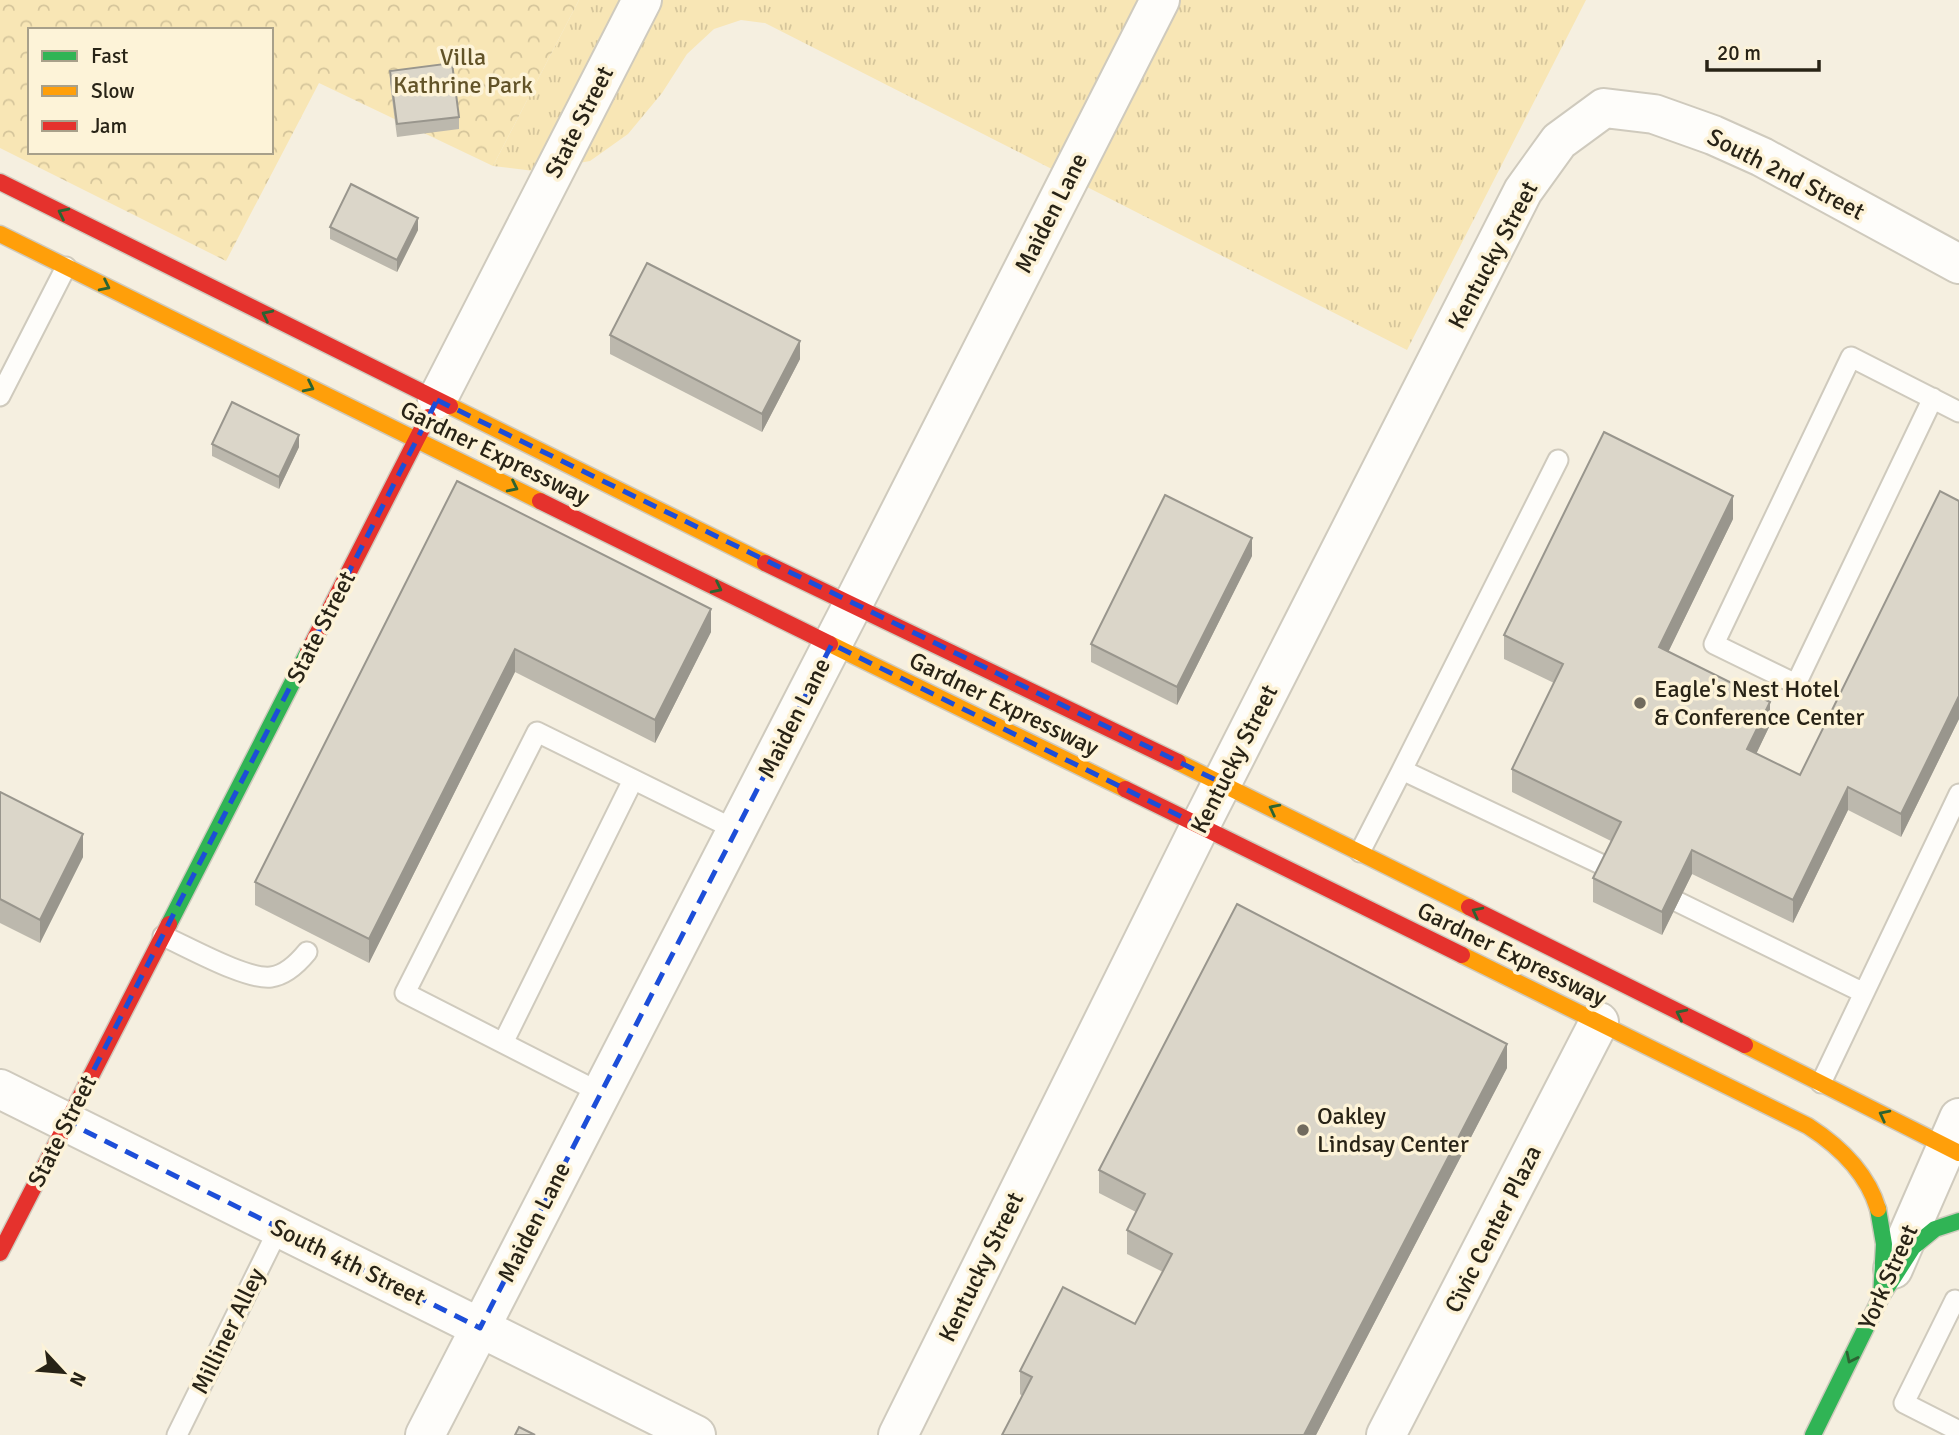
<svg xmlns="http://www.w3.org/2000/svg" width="1959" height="1435" font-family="Signika,sans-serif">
<defs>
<pattern id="grass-tufts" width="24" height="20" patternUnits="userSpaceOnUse" patternTransform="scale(1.75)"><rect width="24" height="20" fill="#f8e6b5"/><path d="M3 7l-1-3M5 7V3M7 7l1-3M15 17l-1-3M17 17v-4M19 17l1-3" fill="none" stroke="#d5c59b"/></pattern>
<pattern id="park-crowns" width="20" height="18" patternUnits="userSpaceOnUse" patternTransform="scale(1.75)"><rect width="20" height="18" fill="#f8e6b5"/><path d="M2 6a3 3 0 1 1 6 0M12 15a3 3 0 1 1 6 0" fill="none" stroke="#d5c59b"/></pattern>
</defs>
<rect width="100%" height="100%" fill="#f5efe0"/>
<path fill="url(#grass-tufts)" d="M579,0h1007l-179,350 -642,-327 -24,-3 -27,9 -27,25 -25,39 -34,41 -38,27 -56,10 -41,-5z"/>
<path fill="url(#park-crowns)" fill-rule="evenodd" d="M0,0h579l-86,166 -174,-83 -93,178 -226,-113zM30,30h241v122h-241z"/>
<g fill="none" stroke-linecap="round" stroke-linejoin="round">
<defs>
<path id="lane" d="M0,396l66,-129
M1933,398l-137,286 -82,-40 137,-287 108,55
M1558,460l-156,310 207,98
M1360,852l42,-82
M1678,902l186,91
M163,936c25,11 83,44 108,41 15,-2 27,-14 36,-25
M503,1043l130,-263
M1821,1083l138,-289
M601,1093l-196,-100 132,-261 199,98
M1959,1302l-4,-2 -51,103 55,28
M177,1435l102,-207"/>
<path id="street" d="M437,400l205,-400
M0,1089l696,346
M1893,1269l66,-151
M425,1435l427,-829 308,-606
M898,1435l302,-609 323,-635 36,-50 45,-33 50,6 59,21 49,22 197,107
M1386,1435l213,-413"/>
<path id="fast" d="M169,924l139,-272
M1878,1209l6,35 -3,53
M1813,1435l68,-138 32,-50 22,-18 24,-8"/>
<path id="slow" d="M0,234l540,267
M450,406l315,157
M830,644l295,145
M1178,762l291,145
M1462,955l346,171c31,20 59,46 70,83
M1745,1045l214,108"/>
<path id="jam" d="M0,182l450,224
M540,501l290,143
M765,563l413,199
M308,652l120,-235
M1125,789l337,166
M1469,907l276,138
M0,1253l169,-329"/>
</defs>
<use href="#lane" stroke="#cfcabd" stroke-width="23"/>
<use href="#street" stroke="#cfcabd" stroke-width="42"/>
<use href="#fast" stroke="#cfcabd" stroke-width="19"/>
<use href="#slow" stroke="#cfcabd" stroke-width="19"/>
<use href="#jam" stroke="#cfcabd" stroke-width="19"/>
<use href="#lane" stroke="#fefdfa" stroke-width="19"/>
<use href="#street" stroke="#fefdfa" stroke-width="38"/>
<use href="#fast" stroke="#30b455" stroke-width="16"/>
<use href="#slow" stroke="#ff9f0a" stroke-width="16"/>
<use href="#jam" stroke="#e5322d" stroke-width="16"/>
</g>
<path fill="#bcb8ad" d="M390,71l69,46v12l-62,8 -7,-54z
M330,227l88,3 -21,42 -67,-33z
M610,335l190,24 -38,73 -152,-78z
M212,444l87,3 -20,42 -67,-33z
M457,481l254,151 -56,111 -140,-71 -146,291 -114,-58v-23z
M1959,501v218l-58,118 -53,-27 -55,113 -101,-49 -30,61 -69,-33v-24l18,-37 -99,-49v-23l42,-86 -50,-24v-24l229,-116 -65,133 102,73 -14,29 44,21z
M1252,556l-75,149 -86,-43v-18z
M0,792l83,65 -43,86 -40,-20z
M1507,1068l-191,367 -294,-39 -2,-2v-23l115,-47 28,-52 -36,-18v-24l9,-18 -37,-19v-23z"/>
<path fill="#99968d" d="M418,218v12l-21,42v-12z
M800,341v18l-38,73v-18z
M299,435v12l-20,42v-12z
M1733,496v23l-74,152v-24z
M1252,538v18l-75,149v-18z
M711,609v23l-56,111v-23z
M515,649v23l-146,291v-24z
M1959,696v23l-58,118v-23z
M1770,702v23l-23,48v-24z
M1848,787v23l-55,113v-23z
M83,834v23l-43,86v-23z
M1692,850v24l-30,61v-23z
M1507,1044v24l-191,367h-12z"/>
<path fill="#dbd6c9" stroke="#99968d" stroke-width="2" d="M452,63l7,54 -62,7 -7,-53z
M351,184l67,34 -21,42 -67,-33z
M647,263l153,78 -38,73 -152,-79z
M232,402l67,33 -20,42 -67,-33z
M1604,432l129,64 -74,151 111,55 -23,47 53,26 140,-284 19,10v195l-58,118 -53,-27 -55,113 -101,-50 -30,62 -69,-34 28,-56 -109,-53 51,-105 -59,-29z
M457,481l254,128 -56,111 -140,-71 -146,290 -114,-57z
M1165,495l87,43 -75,149 -86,-43z
M0,792l83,42 -43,86 -40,-21z
M1237,904l270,140 -203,391h-302l30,-58 -12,-6 43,-84 72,37 37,-70 -45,-24 18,-36 -46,-24z
M519,1427l16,8h-20z"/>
<defs><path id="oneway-chevron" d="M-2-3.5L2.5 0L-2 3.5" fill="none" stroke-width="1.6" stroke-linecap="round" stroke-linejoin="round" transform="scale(1.75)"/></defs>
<g stroke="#2c6432">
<use href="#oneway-chevron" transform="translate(63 213) rotate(-154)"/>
<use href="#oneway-chevron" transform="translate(105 286) rotate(26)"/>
<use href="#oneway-chevron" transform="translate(267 315) rotate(-154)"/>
<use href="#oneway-chevron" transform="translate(309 387) rotate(26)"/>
<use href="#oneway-chevron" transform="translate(513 487) rotate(26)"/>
<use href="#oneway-chevron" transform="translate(717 588) rotate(26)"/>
<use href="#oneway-chevron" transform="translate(1274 809) rotate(-153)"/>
<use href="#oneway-chevron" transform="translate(1477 912) rotate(-153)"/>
<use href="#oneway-chevron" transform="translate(1681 1014) rotate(-154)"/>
<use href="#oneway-chevron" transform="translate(1884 1115) rotate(-153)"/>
<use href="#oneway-chevron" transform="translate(1851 1358) rotate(116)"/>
</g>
<path fill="none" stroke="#1d4ed8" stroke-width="5" stroke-dasharray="14 9" stroke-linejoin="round" d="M437,400l785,383 -22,43 -368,-182 -352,684 -413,-206z"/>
<g fill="#706a5d" stroke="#fdf3d8" stroke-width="2.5">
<circle cx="1640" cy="703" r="7"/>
<circle cx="1303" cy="1130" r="7"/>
</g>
<g text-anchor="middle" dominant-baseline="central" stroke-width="7" stroke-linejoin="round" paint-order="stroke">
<g font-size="24" fill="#625328" stroke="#fdf3d8">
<text x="463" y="57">Villa<tspan x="463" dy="28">Kathrine Park</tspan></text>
</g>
<g font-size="24" fill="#282316" stroke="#fdf3d8">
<text transform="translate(579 122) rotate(-63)">State Street</text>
<text transform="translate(1786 174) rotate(27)">South 2nd Street</text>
<text transform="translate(1051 213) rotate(-63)">Maiden Lane</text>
<text transform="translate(1493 255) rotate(-62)">Kentucky Street</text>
<text transform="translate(495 453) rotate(26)">Gardner Expressway</text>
<text transform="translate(321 627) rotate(-63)">State Street</text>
<text transform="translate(1004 704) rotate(26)">Gardner Expressway</text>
<text transform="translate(794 718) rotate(-63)">Maiden Lane</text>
<text transform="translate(1234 759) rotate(-63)">Kentucky Street</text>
<text transform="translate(1512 954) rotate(26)">Gardner Expressway</text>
<text transform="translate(62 1131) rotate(-63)">State Street</text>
<text transform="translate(534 1222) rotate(-63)">Maiden Lane</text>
<text transform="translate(1493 1229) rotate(-63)">Civic Center Plaza</text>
<text transform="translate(348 1262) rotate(26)">South 4th Street</text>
<text transform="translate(981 1267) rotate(-64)">Kentucky Street</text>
<text transform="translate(1888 1277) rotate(-66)">York Street</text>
<text transform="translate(228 1331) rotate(-64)">Milliner Alley</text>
</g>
<g font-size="24" fill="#282316" stroke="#fdf3d8" text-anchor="start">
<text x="1654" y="689">Eagle's Nest Hotel<tspan x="1654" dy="28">&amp; Conference Center</tspan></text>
<text x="1317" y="1116">Oakley<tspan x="1317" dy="28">Lindsay Center</tspan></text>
</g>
</g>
<rect x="28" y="28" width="245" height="126" fill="#fdf3d8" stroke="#a8a08a" stroke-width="2"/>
<rect x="42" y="51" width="35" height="10" fill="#30b455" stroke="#a8a08a" stroke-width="2"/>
<text x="91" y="63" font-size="21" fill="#282316">Fast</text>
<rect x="42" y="86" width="35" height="10" fill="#ff9f0a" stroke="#a8a08a" stroke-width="2"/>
<text x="91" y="98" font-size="21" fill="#282316">Slow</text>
<rect x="42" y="121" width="35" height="10" fill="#e5322d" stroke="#a8a08a" stroke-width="2"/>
<text x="91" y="133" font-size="21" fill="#282316">Jam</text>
<g transform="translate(63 1372) rotate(116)" stroke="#fdf3d8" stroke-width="5" paint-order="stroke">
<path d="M0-5L12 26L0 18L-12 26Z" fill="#282316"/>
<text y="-10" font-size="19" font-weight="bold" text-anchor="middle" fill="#282316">N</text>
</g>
<path d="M1707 60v10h112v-10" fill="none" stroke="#282316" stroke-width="3.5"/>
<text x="1717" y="60" font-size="21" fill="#282316" stroke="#fdf3d8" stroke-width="5" paint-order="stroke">20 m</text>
</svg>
